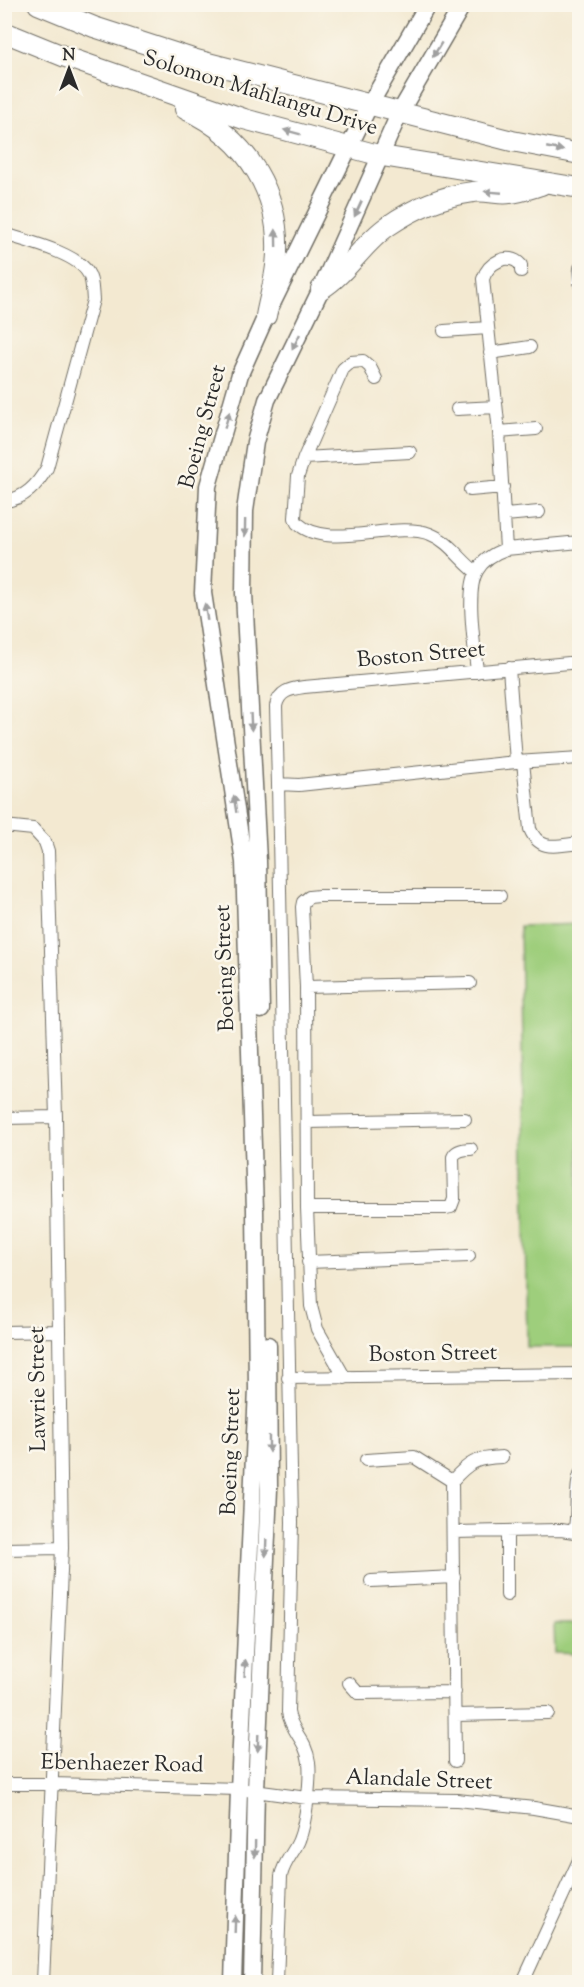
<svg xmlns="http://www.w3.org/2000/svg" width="584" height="1987" font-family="'Sorts Mill Goudy',serif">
<rect width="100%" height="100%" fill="#fbf7ec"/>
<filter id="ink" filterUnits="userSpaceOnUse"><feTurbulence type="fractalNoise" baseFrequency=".0167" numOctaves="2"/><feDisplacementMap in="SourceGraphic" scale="12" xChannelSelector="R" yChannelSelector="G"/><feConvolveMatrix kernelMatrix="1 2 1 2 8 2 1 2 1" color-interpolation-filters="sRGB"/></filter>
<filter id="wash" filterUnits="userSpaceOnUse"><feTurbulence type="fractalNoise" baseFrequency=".008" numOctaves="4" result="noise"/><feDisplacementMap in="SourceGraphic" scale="24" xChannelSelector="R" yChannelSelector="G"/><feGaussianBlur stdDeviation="1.35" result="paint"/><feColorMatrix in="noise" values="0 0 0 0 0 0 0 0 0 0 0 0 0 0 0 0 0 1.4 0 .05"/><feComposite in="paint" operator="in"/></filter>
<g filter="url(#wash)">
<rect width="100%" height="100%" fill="#f3e9d1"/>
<path fill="#9ece7c" stroke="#647c54" stroke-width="1.5" d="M579,924v423h-52l-7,-421z
M554,1624h25v30l-24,-1z"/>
</g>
<g filter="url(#ink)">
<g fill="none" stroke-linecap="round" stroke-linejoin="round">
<defs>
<path id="street" d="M4,234c22,7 73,19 84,39 5,7 4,19 5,27l-46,168c-10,17 -22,31 -43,33
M579,283l1,-15
M444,331l44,-3
M490,353l40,-6
M376,379l-6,-12 -7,-6 -12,1 -8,7 -39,89 -6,18 -3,42 2,5c32,29 96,-3 133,11 19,7 30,26 46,38
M457,409l39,-2
M499,432l37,-3
M304,458l106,-6
M470,490l33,-3
M505,515l34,-3
M506,549l-7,-117 -16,-153c5,-16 25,-28 38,-14v6
M509,668l7,94 64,-4
M477,672c-2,-24 -12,-81 0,-101 6,-11 17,-18 29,-22l74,-7
M523,762l7,67c10,24 28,16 50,14
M278,784l21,1 217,-23
M4,826l29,3 12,13 3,9 8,266 6,431 -19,434
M306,987l164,-4
M4,1118l52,-1
M307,1122l158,-3
M307,1208h139l5,-1 3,-8 -1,-42c3,-7 11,-8 18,-8
M308,1262l161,-6
M4,1332l55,-1
M288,1378l292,-4
M345,1378l-28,-49 -6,-23 -4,-98 -1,-221 -4,-80 1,-5 6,-5 10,-1h181
M366,1460l48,-3 38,24
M507,1531v64
M454,1532l107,-2 13,2 6,4
M574,1532c5,-19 0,-40 6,-58
M4,1549l58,-1
M371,1581l83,-4
M349,1683l9,10 97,-1
M455,1715l93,-2
M455,1761l-3,-280c17,-19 24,-23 50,-24
M4,1784h48l187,5 68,9 150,2 77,8 46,8
M277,1982l4,-106c3,-15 13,-23 18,-36 7,-17 12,-61 10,-78 -3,-23 -18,-30 -21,-50l4,-190 -14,-738 -2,-78c3,-15 14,-17 28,-19l276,-25
M523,1982l57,-124"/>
<path id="secondary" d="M261,1010l-3,-149 -14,-268 1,-82 10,-69 12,-42 54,-111 79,-177 63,-108
M233,1982l6,-193 18,-400 -2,-179 -11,-348 -41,-269 5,-107 32,-112 26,-58 104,-212 58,-100
M252,1982l4,-192 13,-301 -1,-144"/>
<path id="primary" d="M38,4l56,23 102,33 316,81 68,13
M4,32l59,24 181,63 138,37 198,32
M185,109c63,29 99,87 91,157 -2,17 -7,34 -10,50
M321,289c26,-16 42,-46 67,-63 26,-18 54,-30 85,-34 13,-2 26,3 37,1 10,-1 21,-5 31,-8"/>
</defs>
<use href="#street" stroke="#716e65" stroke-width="14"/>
<use href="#secondary" stroke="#716e65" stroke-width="19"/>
<use href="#primary" stroke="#716e65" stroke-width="22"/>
<use href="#street" stroke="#fff" stroke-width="12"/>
<use href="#secondary" stroke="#fff" stroke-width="16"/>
<use href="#primary" stroke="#fff" stroke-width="20"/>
</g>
<defs><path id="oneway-solid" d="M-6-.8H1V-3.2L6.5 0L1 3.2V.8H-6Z" transform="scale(1.5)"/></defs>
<g fill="#a0a0a0">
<use href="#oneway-solid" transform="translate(437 50) rotate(121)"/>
<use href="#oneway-solid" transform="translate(292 132) rotate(-165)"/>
<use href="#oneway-solid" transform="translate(555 149) rotate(11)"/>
<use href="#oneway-solid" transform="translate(493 192) rotate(-175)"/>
<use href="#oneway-solid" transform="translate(358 209) rotate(115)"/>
<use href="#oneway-solid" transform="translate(276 238) rotate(-91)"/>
<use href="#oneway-solid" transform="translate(296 342) rotate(116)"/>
<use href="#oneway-solid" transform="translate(227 420) rotate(-74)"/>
<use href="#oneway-solid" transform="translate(245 528) rotate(91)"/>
<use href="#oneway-solid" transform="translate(206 612) rotate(-99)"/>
<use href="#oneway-solid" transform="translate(251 722) rotate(87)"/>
<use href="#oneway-solid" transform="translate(235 804) rotate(-99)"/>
<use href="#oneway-solid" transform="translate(269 1444) rotate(90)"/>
<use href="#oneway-solid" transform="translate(266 1548) rotate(92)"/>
<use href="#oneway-solid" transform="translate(245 1668) rotate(-87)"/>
<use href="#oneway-solid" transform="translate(258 1743) rotate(92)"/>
<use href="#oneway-solid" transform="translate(255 1849) rotate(91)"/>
<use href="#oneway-solid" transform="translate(235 1924) rotate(-88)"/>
</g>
</g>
<g text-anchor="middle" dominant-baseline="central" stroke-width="5" stroke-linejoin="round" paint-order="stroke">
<g font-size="22" fill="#2b2b2b" stroke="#fbf7ec">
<text transform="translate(260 94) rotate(17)">Solomon Mahlangu Drive</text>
<text transform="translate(204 427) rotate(-75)">Boeing Street</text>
<text transform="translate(421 656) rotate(-5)">Boston Street</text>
<text transform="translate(226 968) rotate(-92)">Boeing Street</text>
<text transform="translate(433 1355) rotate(-1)">Boston Street</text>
<text transform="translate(39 1389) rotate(-91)">Lawrie Street</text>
<text transform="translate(232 1452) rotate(-88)">Boeing Street</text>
<text transform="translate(122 1765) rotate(1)">Ebenhaezer Road</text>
<text transform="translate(419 1781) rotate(2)">Alandale Street</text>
</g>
</g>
<rect width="584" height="1987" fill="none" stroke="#fbf7ec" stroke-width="24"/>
<g transform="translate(69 69)" stroke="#fbf7ec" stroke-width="4.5" paint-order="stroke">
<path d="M0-4.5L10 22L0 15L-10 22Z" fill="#2b2b2b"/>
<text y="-9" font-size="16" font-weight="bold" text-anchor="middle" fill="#2b2b2b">N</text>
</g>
</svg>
